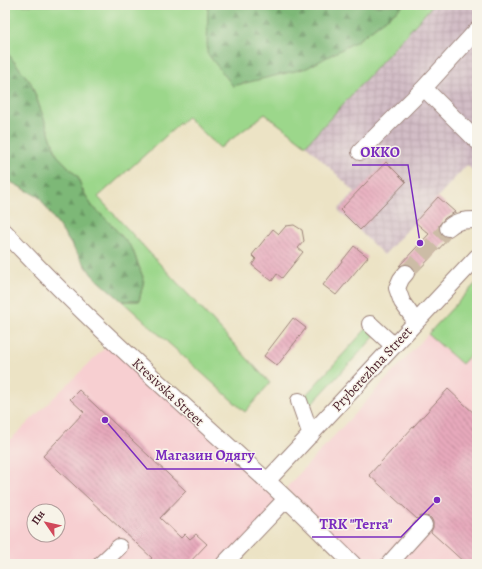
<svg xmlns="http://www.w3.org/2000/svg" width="482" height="569" font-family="Alegreya,serif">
<defs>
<pattern id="industrial-grid" width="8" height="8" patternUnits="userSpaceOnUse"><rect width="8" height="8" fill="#d2bdc6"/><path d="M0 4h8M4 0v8" fill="none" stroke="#b6a2aa"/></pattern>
<pattern id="forest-firs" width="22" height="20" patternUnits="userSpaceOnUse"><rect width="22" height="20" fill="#7db877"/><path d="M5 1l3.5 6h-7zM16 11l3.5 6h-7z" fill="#689562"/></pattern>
<pattern id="building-back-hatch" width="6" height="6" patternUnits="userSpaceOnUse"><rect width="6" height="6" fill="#e7a9bc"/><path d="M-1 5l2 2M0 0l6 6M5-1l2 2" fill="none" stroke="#bd8999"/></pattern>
</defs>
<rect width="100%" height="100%" fill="#f7f3e8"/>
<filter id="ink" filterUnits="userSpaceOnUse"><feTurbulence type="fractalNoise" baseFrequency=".025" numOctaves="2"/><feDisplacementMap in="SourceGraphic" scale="8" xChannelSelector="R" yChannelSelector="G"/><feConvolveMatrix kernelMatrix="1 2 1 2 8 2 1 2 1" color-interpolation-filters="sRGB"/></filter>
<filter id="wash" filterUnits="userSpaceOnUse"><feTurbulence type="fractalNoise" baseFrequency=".012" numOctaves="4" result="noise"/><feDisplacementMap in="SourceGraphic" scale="16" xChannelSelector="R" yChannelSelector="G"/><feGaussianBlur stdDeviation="0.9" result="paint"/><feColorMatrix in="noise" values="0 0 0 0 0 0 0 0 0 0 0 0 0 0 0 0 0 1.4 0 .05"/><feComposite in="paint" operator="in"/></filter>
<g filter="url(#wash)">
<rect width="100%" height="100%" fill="#ece3c5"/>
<path fill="#f7cfd1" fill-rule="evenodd" d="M428,334l34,30 15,-16v216h-112l-79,-76z
M113,340l173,159 -62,65h-219v-119zM34,511h24v24h-24z"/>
<path fill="url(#industrial-grid)" d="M433,5h44v170l-10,-10 -83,90 -46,-45 17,-18 -49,-47z"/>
<path fill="#9cd78b" stroke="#737b5b" d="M5,5h203l1,11 148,25 47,-36h29l-127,140 -41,-31 -45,34 -33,-31 -89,80 172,186 -25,29 -123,-111h17l5,-21 -12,-32 -24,-27 -16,-15 -10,-17 -4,-12 -21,-22 -26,-72 -26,-33z
M477,282v66l-15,16 -34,-30z
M367,328l8,8 -67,72 -3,-12z"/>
<path fill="url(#forest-firs)" stroke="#646c51" d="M208,5h196l-47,36 -50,27 -74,18 -26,-33z
M5,50l26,33 26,72 21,22 4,12 10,17 16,15 24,27 12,32 -5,21h-17l-30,-26 -53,-78 -34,-18z"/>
<g id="blocks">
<path fill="url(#building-back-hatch)" d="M386,162l20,20 -46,48 -20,-20z
M438,197l17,15 -10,6 -6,7v5l2,4 4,3h5l-35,37v-5l-3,-4 -5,-1 -8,2 30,-32 -14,-12z
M294,225l8,5 2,11 -6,7 5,4 -21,26 -5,-4 -5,7 -20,-16 4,-6 -4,-4 21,-26 6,5 7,-8z
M354,246l14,11 -32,38 -13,-10z
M293,318l13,10 -29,38 -13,-10z
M448,389l29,27v148h-11l-35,-32 2,-5v-5l-2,-4 -5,-2h-5l-4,3 -48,-44z
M79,390l107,101 -26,27 21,20 4,-4 5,5 6,-5 11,10 -19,20h-42l6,-6 -109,-102 41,-44 -14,-13z"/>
</g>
</g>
<g filter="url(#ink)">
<use href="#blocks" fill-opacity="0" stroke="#9b8178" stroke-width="1"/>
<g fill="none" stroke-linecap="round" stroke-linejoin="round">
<path stroke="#ccbca6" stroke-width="16" stroke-dasharray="16 8" stroke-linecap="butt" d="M406,273l42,-45"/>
<defs>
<path id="minor" d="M477,30l-53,58 53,53
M360,152l64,-64
M448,228c8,-8 18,-8 29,-8
M5,232c81,88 172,167 261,248 30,27 58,56 87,84
M406,273l-5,6 -4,9 5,14 14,20
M370,324l24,22
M299,401l12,34
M267,481l210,-224
M101,564l18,-17
M224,564l62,-65
M389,564l35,-39"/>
</defs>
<use href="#minor" stroke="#9b8178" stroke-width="18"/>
<use href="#minor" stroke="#fff" stroke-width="16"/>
</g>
</g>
<g text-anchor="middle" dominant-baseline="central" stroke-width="3" stroke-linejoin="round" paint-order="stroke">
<g font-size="14" fill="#4a1f2b" stroke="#f7f3e8">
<text transform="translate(372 369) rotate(-47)">Pryberezhna Street</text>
<text transform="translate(168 392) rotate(43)">Kresivska Street</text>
</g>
</g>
<path fill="none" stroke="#7b2cbf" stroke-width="1.5" d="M420 243L408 165H352M105 420L147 469H262M437 500L401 537H312"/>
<g fill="#7b2cbf" stroke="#f7f3e8" stroke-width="1.5">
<circle cx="420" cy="243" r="4"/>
<circle cx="105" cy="420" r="4"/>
<circle cx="437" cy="500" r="4"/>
</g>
<g font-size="15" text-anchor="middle" font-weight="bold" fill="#7b2cbf" stroke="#f7f3e8" stroke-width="3" stroke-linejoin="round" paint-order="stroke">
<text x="380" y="157">OKKO</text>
<text x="205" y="460">Магазин Одягу</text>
<text x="356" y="529">TRK "Terra"</text>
</g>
<rect width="482" height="569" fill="none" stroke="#f7f3e8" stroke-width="20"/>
<g transform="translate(46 523) rotate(304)"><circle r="19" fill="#f7f3e8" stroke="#b29e9c"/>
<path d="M0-3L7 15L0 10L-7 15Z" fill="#d1495b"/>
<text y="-6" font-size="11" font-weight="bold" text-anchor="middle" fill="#4a1f2b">Пн</text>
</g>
</svg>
